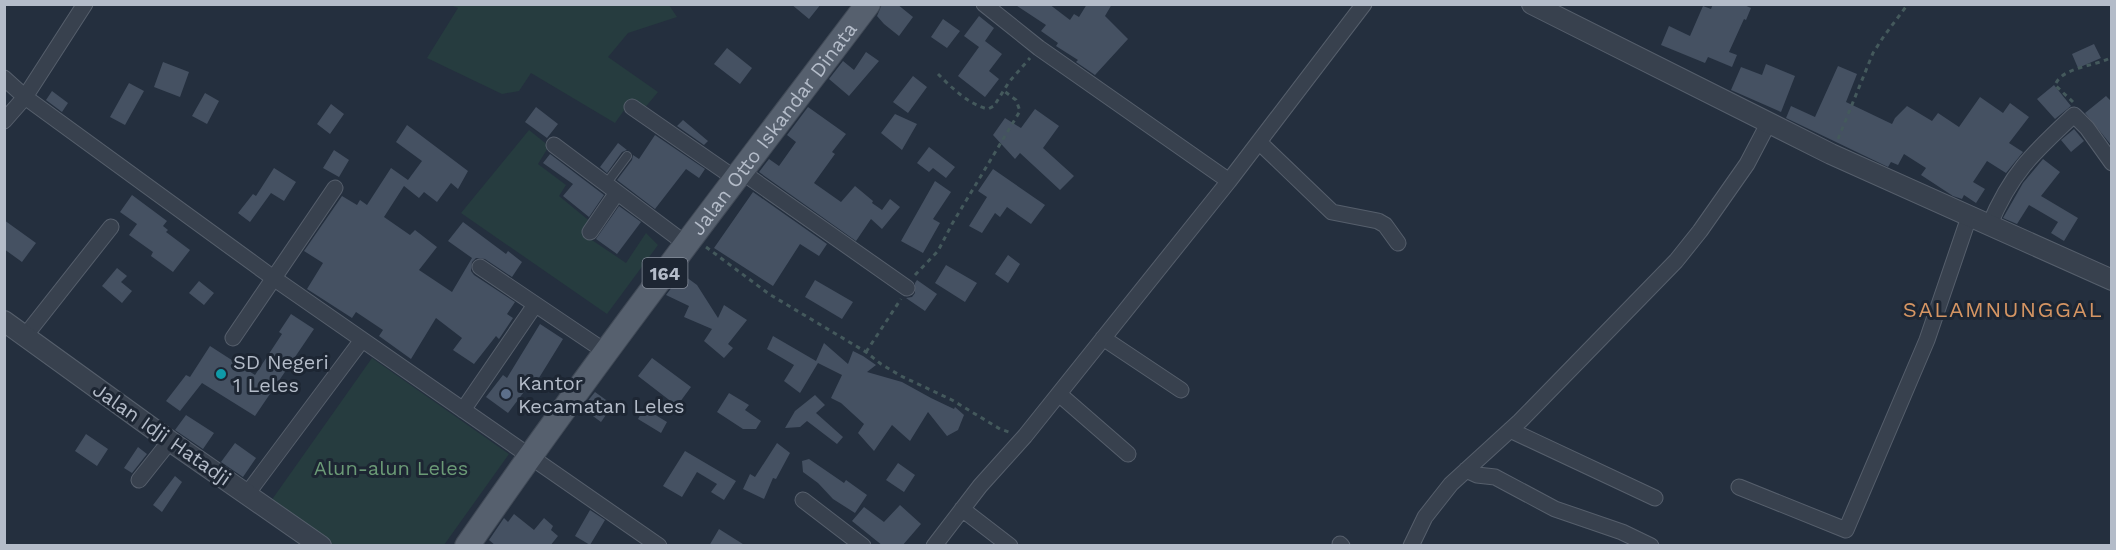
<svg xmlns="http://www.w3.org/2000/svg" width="2116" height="550" font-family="'Work Sans',sans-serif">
<rect width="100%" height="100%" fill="#242f3e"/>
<path fill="#263c3f" d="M450,5h219l8,12 -49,16 -20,24 50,35 -20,24 -11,-10 -12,17 -84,-50 -12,18 -17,3 -75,-36 31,-50z
M529,130l20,16 -11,18 28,21 -7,11 33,27 -9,11 43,29 20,-30 12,12 -51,69 -146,-101z
M372,358l137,96 -65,91h-110l-63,-44z"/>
<path fill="#455162" d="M791,4h30l-12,15z
M882,4h15l16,13 -14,19 -15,-12 -7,-8z
M1014,4h35l21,16 4,-6 5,3 8,-13h25l-7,12 23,23 -33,36 -19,-13 2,-2 -22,-14 2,-3 -17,-12 5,-6z
M1713,4h29l9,4 -5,12 -2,-1 -15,33 8,3 -5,12 -24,-10 -3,6 -44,-18 8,-19 21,10 13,-30 8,3z
M979,16l15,12 -9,13 17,13 -13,17 10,8 -14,18 -27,-21 21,-29 -15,-11z
M943,19l17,12 -13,17 -16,-11z
M2094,44l7,14 -23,10 -6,-14z
M727,48l25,20 -12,16 -26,-20z
M866,52l13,9 -30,35 -20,-17 14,-18 11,9z
M163,62l26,10 -9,25 -26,-10z
M1766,64l29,12 -14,36 -50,-22 10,-23 21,8z
M1838,66l19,8 -11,28 46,22 3,-6 12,-12 25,15 6,-8 21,14 21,-30 23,16 7,-10 19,14 -20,26 14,9 -17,21 -19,-12 -14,21 12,7 -9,14 -12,-8 -2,4 -9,-3 -32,-21 5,-7 -22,-14 -6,11 -7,-3 -3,5 -102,-49 5,-12 24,11z
M913,76l14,11 -19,26 -15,-11z
M129,83l15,8 -19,34 -15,-8z
M2054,85l17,21 -16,13 -18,-20z
M52,91l16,12 -6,9 -16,-12z
M205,93l14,8 -12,23 -15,-8z
M2106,96l6,6v44l-27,-33z
M331,104l13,10 -14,20 -13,-10z
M536,107l22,17 -11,14 -22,-16z
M808,107l38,27 -14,18 3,2 -21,29 27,19 14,-16 18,15 -1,2 10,7 8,-11 10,8 -18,22 -11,-10 -15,22 -97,-69 10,-13 10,7 17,-24 -9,-7z
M1035,109l24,17 -16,22 31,28 -14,14 -40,-37 -5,6 -22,-24 12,-17 16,10z
M895,114l22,10 -15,26 -21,-17z
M683,120l25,21 -4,4 -27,-19z
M407,125l61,46 -10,18 -7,-6 -14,19 -13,-10 -5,6 -15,-12 -20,31 26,18 5,-5 22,17 -18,23 33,22 20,-34 -24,-17 15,-19 43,32 2,-3 14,11 -10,15 -27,-18 -9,-1 -4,4 -1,9 3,4 41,27 -8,12 6,4 -14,21 -3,-3 -22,28 -21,-14 9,-12 -26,-20 -25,41 -32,-23 4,-6 -27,-18 -4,6 -45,-29 16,-26 -19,-12 38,-55 15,9 3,-5 7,5 24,-37 17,12 14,-19 -26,-19z
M2074,129l10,12 -13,11 -10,-12z
M655,135l50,34 -6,9 -13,-9 -31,40 -38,-29 15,-20 1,-5 6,4z
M618,143l9,7 -5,2 -15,21 -7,-6z
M929,147l26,20 -9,11 -13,-10 -4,4 -12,-9z
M334,150l15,10 -10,17 -16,-9z
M550,154l54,41 -15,22 -26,-21 10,-12 -30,-21z
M2043,159l17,13 -19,24 37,22 -14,23 -13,-8 7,-11 -29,-17 -12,19 -14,-6 20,-35z
M274,168l22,14 -12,19 -13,-8 -21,29 -12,-9 15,-19 3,2z
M993,169l52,36 -14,19 -24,-17 -7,10 -5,-4 -13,20 -13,-7 18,-29 -9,-6z
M935,181l16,11 -18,27 7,4 -17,30 -22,-12z
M753,192l74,52 -8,12 -19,-12 -27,42 -59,-38z
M132,195l35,26 -4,5 5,4 -2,2 24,18 -17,22 -22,-16 2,-4 -24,-17 8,-11 -17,-12z
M619,206l22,16 -24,32 -21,-15z
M4,220l32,23 -14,19 -18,-13z
M1008,255l12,9 -12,19 -13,-9z
M946,265l31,18 -12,19 -30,-19z
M117,268l10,8 -6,6 11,9 -10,12 -20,-17z
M682,274l15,11 21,33 6,-13 23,15 -19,24 5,4 -9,10 -20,-17 8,-12 -28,-12 5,-11 -23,-11z
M815,280l38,22 -11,17 -37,-22z
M917,280l20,14 -12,17 -19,-13 6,-1 3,-4v-10z
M199,281l15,12 -10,12 -15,-12z
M291,314l23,15 -59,87 -53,-33 -22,28 -14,-10 20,-26 4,2 20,-31 45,29 27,-41 -3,-2z
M540,324l23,15 -29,47 -4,-2 -22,29 -22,-16 17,-22 4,3z
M773,336l43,25 8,-18 24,21 5,-13 10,5 13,9 -9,7 35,10 29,16 23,11 1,-2 9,8 -6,15 -11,6 -19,-24 -18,29 -18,-16 -18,26 -16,-18 6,-9 -23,-21 -10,-5 11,-23 -24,-12 -18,30 -16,-12 10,-16 -27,-16z
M652,358l39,29 -14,19 -39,-30z
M595,392l18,13 -12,17 -19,-14z
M729,393l20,12 -4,5 16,11 -5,8h-13l-26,-17z
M815,395l10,10 -9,8 27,24 -6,7 -30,-23 -7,6 -15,1 10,-17z
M644,408l23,14 -6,11 -23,-14z
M186,415l28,18 -11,16 -28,-19z
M86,434l22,15 -11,17 -22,-15z
M235,443l21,15 -13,19 -22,-15z
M777,443l13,10 -14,26 -3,-1 -9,21 -21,-10 7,-15 5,3z
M138,447l9,7 -15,19 -8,-5z
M685,451l51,30 -12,19 -13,-8 6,-8 -20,-12 -15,25 -19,-11z
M809,459l35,24 2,-3 21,15 -12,18 -22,-14 -15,-16 -15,-11 -1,-11z
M898,463l17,12 -11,17 -18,-12z
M175,476l7,6 -20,30 -9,-7z
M900,505l21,19 -19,22h-19l-31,-25 12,-14 20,15z
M590,510l15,10 -15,25 -15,-9z
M514,514l20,16 10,-12 9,8 -2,4 7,6 -8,10h-54l-7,-6 15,-22 4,4z
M719,529l27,17h-37z"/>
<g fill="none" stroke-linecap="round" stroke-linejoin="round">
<defs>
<path id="service" d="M606,184l21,-28"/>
<path id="minor" d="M984,4l55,44 190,133
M4,78l21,19 60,-93
M632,107l104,72
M4,121l21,-24 247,180 387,269
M1259,142l73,70 46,9 7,4 13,18
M554,145l132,99
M742,172l165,116
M1989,226c22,-53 44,-73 85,-111l13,13 25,35
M590,232l26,-38
M480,267l126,85
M25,336l86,-109
M233,338l102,-150
M1103,338l78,52
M1059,394l69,60
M463,410l72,-105
M1510,430l145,68
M1466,470l11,5 18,2 60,32 67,23 29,14
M139,480l31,-39
M1739,487l107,43 81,-190 42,-123
M247,494l115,-154
M803,500l60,46
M962,509l48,37
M1340,544l2,2
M934,546l46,-60 45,-50 204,-255 135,-177
M1411,546l14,-29 26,-33 69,-63 156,-160 24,-30 47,-67 21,-40"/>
<path id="tertiary" d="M1532,4l299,150 281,126
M4,321l166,120 151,105"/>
<g id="primary">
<path id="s1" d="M467,546c128,-185 265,-362 401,-542"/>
</g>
</defs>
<use href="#service" stroke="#565f6c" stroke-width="10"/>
<use href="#minor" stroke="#565f6c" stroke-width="17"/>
<use href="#tertiary" stroke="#565f6c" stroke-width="22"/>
<use href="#primary" stroke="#414a57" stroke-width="26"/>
<path stroke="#44595c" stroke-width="3" stroke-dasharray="4.5 4.5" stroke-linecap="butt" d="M938,74c13,13 31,31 50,35l6,-3 15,-24 21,-24
M2073,102l-18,-17c8,-19 40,-18 57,-28
M1838,139l35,-86 11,-17 24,-32
M706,247l63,47 97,58 15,12 20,12 51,24 48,29 9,3
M915,275l23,-24 14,-27 68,-113 -4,-11 -12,-9
M866,352l35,-53"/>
<use href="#service" stroke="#38414e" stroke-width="8"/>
<use href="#minor" stroke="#38414e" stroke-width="15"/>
<use href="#tertiary" stroke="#38414e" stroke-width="20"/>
<use href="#primary" stroke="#56606e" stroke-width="24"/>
</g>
<circle fill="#0f9aa8" stroke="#1d2633" stroke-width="2" cx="221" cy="374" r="6"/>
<circle fill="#5c6f8a" stroke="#1d2633" stroke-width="2" cx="506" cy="394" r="6"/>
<g text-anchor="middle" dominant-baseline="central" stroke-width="6" stroke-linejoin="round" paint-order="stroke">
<rect fill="#1d2633" stroke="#878f9c" stroke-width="1.5" x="642.5" y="258" width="45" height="30" rx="4.5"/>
<g font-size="18" font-weight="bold" fill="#b4bcc9">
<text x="665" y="273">164</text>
</g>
<g font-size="20" fill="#b4bcc9" stroke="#1d2633">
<text stroke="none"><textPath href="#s1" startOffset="518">Jalan Otto Iskandar Dinata</textPath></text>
<text transform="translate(162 434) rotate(35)">Jalan Idji Hatadji</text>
</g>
<g font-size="20" fill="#b4bcc9" stroke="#1d2633" text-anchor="start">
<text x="233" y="362">SD Negeri<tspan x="233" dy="23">1 Leles</tspan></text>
<text x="518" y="383">Kantor<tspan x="518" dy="23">Kecamatan Leles</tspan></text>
</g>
<g font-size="20" fill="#6b9a76" stroke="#1d2633">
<text x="391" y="468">Alun-alun Leles</text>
</g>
<g font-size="22" letter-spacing="1.5" fill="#d59563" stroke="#1d2633">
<text x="2003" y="309">SALAMNUNGGAL</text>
</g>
</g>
<rect width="2116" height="550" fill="none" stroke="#b4bcc9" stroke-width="12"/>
</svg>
